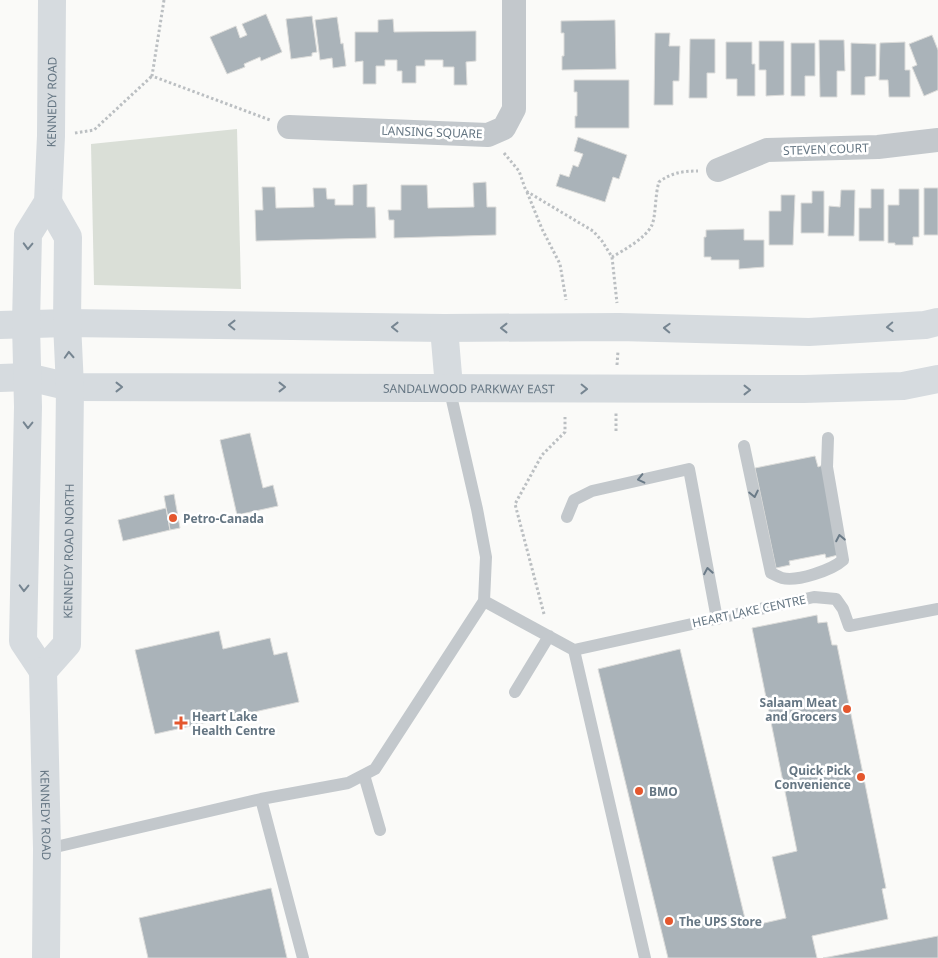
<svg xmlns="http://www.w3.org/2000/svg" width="938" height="958" font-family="'Noto Sans',sans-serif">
<rect width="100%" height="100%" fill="#fafaf8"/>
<path fill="#dadfd7" d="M237,129l4,160 -147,-4 -3,-141z"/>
<path fill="#aab3b9" stroke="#dcdcda" d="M266,14l16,38 -21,9 -1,-4 -16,7 1,3 -18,7 -17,-37 26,-11 4,12 7,-3 -5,-11z
M312,16l5,36 -5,1v3l-21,3 -5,-40z
M337,17l4,27 2,-1 3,23 -13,2 -1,-10 -12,2 -5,-40z
M393,19l1,13 82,-1v30l-10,1 1,23h-13v-18h-11v-7h-18v6h-9v17h-14v-12h-5v-11h-12v6h-9v18h-13v-23l-8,1v-30h23v-12z
M615,20l1,49 -54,1v-14h2v-23h-3v-12z
M655,33h15l-1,13h11l-1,35h-6v24h-19z
M932,35l6,15v40l-14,6 -12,-29 5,-2 -8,-21z
M690,39h25v34h-8v25h-18z
M819,40h25l1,31h-8v26h-17z
M759,41h25v54l-18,1v-26h-7z
M726,42h26v22h3v32h-18v-17h-11z
M905,42v28h5v27h-21l-1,-17h-9l1,-37z
M791,43h24v33h-10v20h-14z
M851,43l25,1v32l-11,1v18h-14z
M574,80h55v48h-54v-12h2v-24h-3z
M578,137l49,18 -8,24 -6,-2 -8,25 -49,-16 4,-12 9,3 4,-12 5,2 5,-13 -9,-3z
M486,182l1,25h9v28l-102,3v-18h-5l-1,-10h13v-25h26l1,23 46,-1 -1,-24z
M367,184v23h8l1,31 -120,3 -1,-31h8l-1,-23h13l1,21 38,-1 -1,-19h13l1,11h8v6h18v-20z
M924,188h14v47h-14z
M871,189h13v52h-25v-33h12z
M899,189h20v48h-6v8h-18v-2h-7v-38h11z
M841,190h14l-1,46h-26l1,-30 11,1z
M812,191h12v42h-23v-30h11z
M781,195h14l-2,50h-24v-34h12z
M744,229v11h20v27l-25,2v-9h-28v-3h-7v-20h2v-7z
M250,433l13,55 10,-3 5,21 -41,9 -17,-75z
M815,456l3,11 5,-2 15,90 -12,3 -1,-4 -36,7 1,4 -14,3 -21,-100z
M174,494l6,34 -10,2 -6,-34z
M166,508l4,22 -47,11 -5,-21z
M817,615l1,8 9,-1 5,23h5l49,243 -4,1 6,30 -76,17 5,22h-149l-70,-289 82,-20 67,278 39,-9 -14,-61 25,-6 -45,-223z
M219,631l4,18 47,-11 4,17 13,-3 12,50 -144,32 -20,-84z
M271,888l16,70h-139l-9,-40z
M938,936v22h-115z"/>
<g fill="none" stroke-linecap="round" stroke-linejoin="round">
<path stroke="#bbbfc2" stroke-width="3" stroke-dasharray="2.5 2.5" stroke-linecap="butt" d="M164,0l-12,76 118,44
M75,133l19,-3 58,-54
M504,153l15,18 7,20 67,40 9,10 10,16 5,46
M527,192l15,37 18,35 6,36
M612,257c12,-7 34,-19 40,-32 4,-10 3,-31 7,-43 12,-9 23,-11 39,-11
M617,365l1,-14
M616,431v-20
M544,614l-29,-110 27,-49 23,-23v-15"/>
<path stroke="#c3c8cc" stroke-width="12" d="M744,446l27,127c3,1 7,4 11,5 15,4 50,-8 61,-18l-16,-93 1,-29
M567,517l7,-17 18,-9 97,-22 28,150
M484,601l90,49
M515,692l34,-56
M364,775l16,55
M261,799l42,159
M47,849l214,-50 87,-16 27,-14 109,-168 2,-44 -9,-48 -28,-122
M645,958l-71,-308 240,-53 22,2 7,10 6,17 89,-17"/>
<path stroke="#c3c8cc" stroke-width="24" d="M289,127l199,8 16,-7 10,-19v-109
M718,170l49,-20 111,-3 60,-7"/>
<g stroke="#d6dbdf" stroke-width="28">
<path d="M0,325l67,-2 377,5 175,-1 190,5 116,-7 13,-3"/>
<path d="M444,328l5,59"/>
<path id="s1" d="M0,378l28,-1 42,10 734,2 99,-3 35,-7"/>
<path id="s2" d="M43,671l-20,-30 5,-234 -2,-83 2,-90 20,-32 3,-66 1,-136"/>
<path id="s3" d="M43,671l24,-27 3,-257 -3,-64 1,-86 -20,-35"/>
<path id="s4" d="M43,671l4,178 -1,109"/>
</g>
</g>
<defs><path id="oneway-chevron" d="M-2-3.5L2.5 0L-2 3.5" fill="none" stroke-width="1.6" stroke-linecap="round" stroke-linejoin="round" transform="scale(1.25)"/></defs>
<g stroke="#768591">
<use href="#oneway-chevron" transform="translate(28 246) rotate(92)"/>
<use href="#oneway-chevron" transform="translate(232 325) rotate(-179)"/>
<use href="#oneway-chevron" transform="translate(395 327) rotate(-179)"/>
<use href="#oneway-chevron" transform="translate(890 327) rotate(177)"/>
<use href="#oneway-chevron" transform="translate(504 328) rotate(180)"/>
<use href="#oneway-chevron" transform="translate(667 328) rotate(-178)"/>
<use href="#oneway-chevron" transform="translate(69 355) rotate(-93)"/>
<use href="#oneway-chevron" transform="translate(119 387)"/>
<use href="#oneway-chevron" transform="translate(282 387)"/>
<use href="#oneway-chevron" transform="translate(584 389) rotate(1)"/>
<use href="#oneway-chevron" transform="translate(747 390)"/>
<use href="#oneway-chevron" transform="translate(28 425) rotate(91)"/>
<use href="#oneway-chevron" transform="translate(24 588) rotate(91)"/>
</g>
<g stroke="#6a7a87">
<use href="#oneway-chevron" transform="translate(641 479) rotate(167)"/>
<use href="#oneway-chevron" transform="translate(754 494) rotate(78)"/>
<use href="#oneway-chevron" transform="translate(840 538) rotate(-101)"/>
<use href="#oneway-chevron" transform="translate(708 571) rotate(-100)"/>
</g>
<g fill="#e4572e" stroke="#fff" stroke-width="2">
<circle cx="173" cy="518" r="5"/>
<circle cx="847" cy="709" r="5"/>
<path d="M178.5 715.5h5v5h5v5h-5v5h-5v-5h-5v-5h5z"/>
<circle cx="861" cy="777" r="5"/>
<circle cx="639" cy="791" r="5"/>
<circle cx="669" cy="921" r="5"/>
</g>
<g text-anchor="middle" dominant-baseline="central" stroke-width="5" stroke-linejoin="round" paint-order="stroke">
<g font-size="12" fill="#657683" stroke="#fff">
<text stroke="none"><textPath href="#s2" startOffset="581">KENNEDY ROAD</textPath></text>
<text transform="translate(432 132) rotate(2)">LANSING SQUARE</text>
<text transform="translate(826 149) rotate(-2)">STEVEN COURT</text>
<text stroke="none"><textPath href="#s1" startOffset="470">SANDALWOOD PARKWAY EAST</textPath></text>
<text stroke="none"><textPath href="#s3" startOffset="129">KENNEDY ROAD NORTH</textPath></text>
<text transform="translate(749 611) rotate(-12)">HEART LAKE CENTRE</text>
<text stroke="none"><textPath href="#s4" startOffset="144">KENNEDY ROAD</textPath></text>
</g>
<g font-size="12" font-weight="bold" fill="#657683" stroke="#fff" text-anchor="start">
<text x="183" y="518">Petro-Canada</text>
<text x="837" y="702" text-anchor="end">Salaam Meat<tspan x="837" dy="14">and Grocers</tspan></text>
<text x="192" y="716">Heart Lake<tspan x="192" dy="14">Health Centre</tspan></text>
<text x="851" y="770" text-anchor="end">Quick Pick<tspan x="851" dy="14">Convenience</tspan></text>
<text x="649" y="791">BMO</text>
<text x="679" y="921">The UPS Store</text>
</g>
</g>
</svg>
